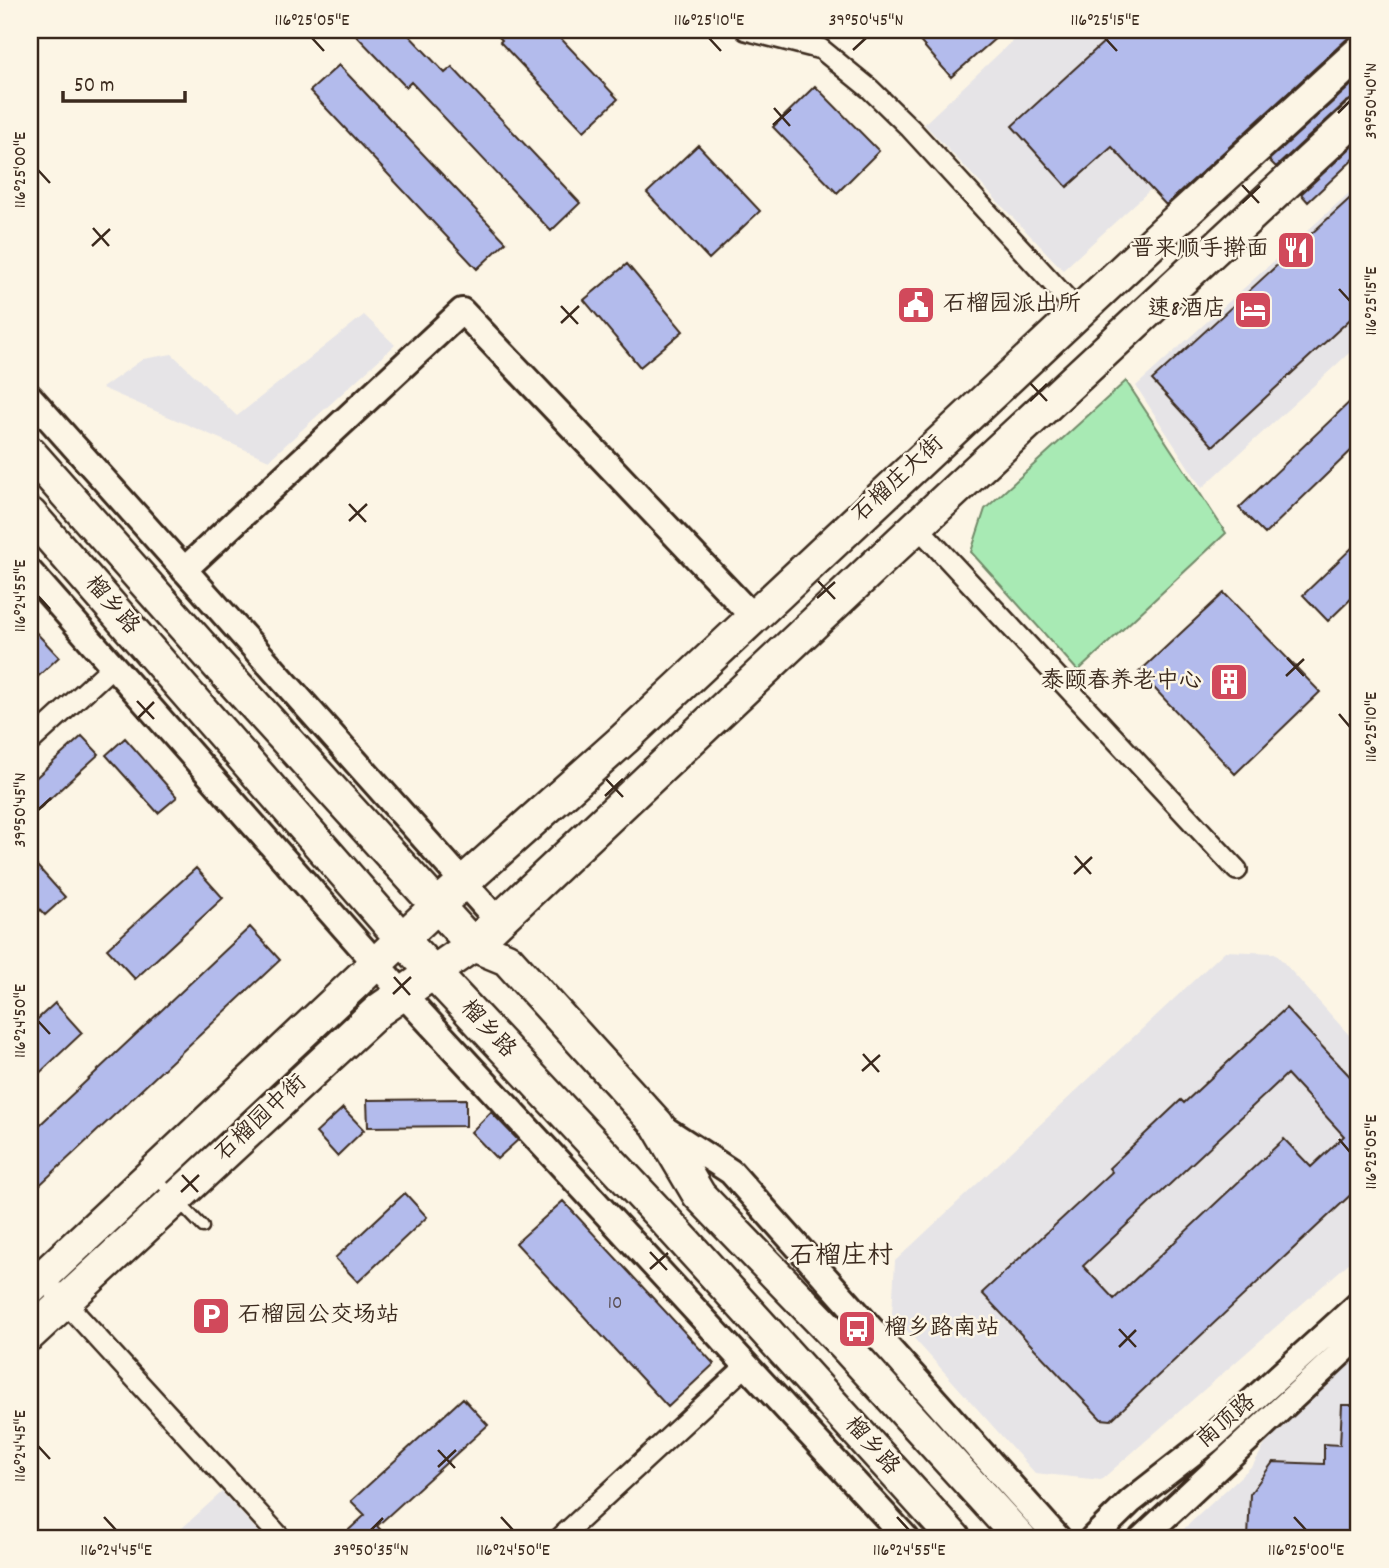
<svg xmlns="http://www.w3.org/2000/svg" width="1389" height="1568" font-family="Dekko,'LXGW WenKai TC',sans-serif">
<rect width="100%" height="100%" fill="#fcf5e5"/>
<filter id="ink" filterUnits="userSpaceOnUse"><feTurbulence type="fractalNoise" baseFrequency=".0143" numOctaves="2"/><feDisplacementMap in="SourceGraphic" scale="14" xChannelSelector="R" yChannelSelector="G"/><feConvolveMatrix kernelMatrix="1 2 1 2 8 2 1 2 1" color-interpolation-filters="sRGB"/></filter>
<g filter="url(#ink)">
<path fill="#e6e4e7" d="M1024,30h300l-261,240 -139,-146z
M1359,184v160l-157,144 -66,-102z
M364,315l31,30 -126,115 -167,-72 41,-29 29,-5 65,62z
M1225,951l50,2 84,93v208l-258,226 -66,-7 -143,-159 3,-53z
M1359,1354v184h-185l79,-73 17,-29z
M222,1492l42,46h-93z"/>
<path fill="#a8eab4" stroke="#728a69" stroke-width="2" d="M1126,381l100,152 -148,138 -107,-119 14,-43z"/>
<path fill="#b3bbec" stroke="#3b2a1e" stroke-width="2" fill-rule="evenodd" d="M351,30h53l41,43 7,-6 128,136 -29,28 -140,-149 -5,5z
M492,30h61l65,69 -34,32 -84,-89 2,-2z
M910,30h95l-54,47z
M1117,30h242v5l-12,4 -181,166 -54,-58 -45,40 -55,-61z
M339,65l167,177 -29,27 -167,-178z
M1359,78v19l-13,5 -70,65 -7,-7z
M815,86l64,65 -42,42 -64,-66z
M1359,140v14l-51,48 -7,-8z
M698,145l62,66 -51,48 -62,-66z
M1359,190v121l-146,135 -61,-66z
M627,264l56,67 -43,36 -56,-67z
M1359,393v50l-94,91 -26,-26z
M1359,541v50l-31,30 -25,-26z
M1224,593l96,99 -85,82 -96,-102z
M30,626l29,31 -29,27z
M82,736l17,18 -69,63v-34z
M125,738l52,59 -19,16 -52,-58z
M30,858l35,39 -20,18 -15,-16z
M196,868l27,30 -88,81 -28,-30z
M250,927l30,33 -250,234v-60z
M55,1003l27,30 -52,49v-56z
M1286,1008l73,78v101l-248,233 -10,-1 -119,-126 130,-121 -3,-4 72,-68 3,3zM1287,1074l57,62 -33,31 -27,-28 -170,160 -31,-33z
M466,1099v27l-98,1 -1,-27z
M343,1108l21,22 -27,26 -21,-23z
M491,1112l27,28 -21,19 -26,-27z
M405,1193l22,24 -69,65 -23,-24z
M563,1201l151,163 -46,43 -152,-164z
M463,1398l25,27 -111,101 11,12h-48l25,-23 -14,-14z
M1342,1405h17v133h-111l2,-44 23,-32 51,2v-20l16,1z"/>
<g fill="none" stroke-linecap="round" stroke-linejoin="round">
<defs>
<path id="service" d="M155,1177l48,50"/>
<path id="minor" d="M746,30l75,19 49,40 40,39 169,184
M917,526l320,344
M30,742l83,-76
M30,1264l251,274
M560,1538l186,-172"/>
<path id="tertiary" d="M30,397l468,524
M184,570l278,-259 291,306
M30,572l373,422 503,544
M659,1125l72,47 327,366
M1093,1538l38,-37 78,-61 150,-136
M1142,1538l217,-202"/>
<path id="primary" d="M30,453l188,212 255,280 34,14 150,165 42,71 147,152 174,191
M30,514l372,425 262,280 290,319
M30,1289l408,-384 186,-166 541,-508 194,-178
M30,1334l349,-324 94,-65 444,-419 442,-411"/>
</defs>
<use href="#service" stroke="#3b2a1e" stroke-width="15"/>
<use href="#minor" stroke="#3b2a1e" stroke-width="24"/>
<use href="#tertiary" stroke="#3b2a1e" stroke-width="30"/>
<use href="#primary" stroke="#3b2a1e" stroke-width="37"/>
<use href="#service" stroke="#fcf5e5" stroke-width="10"/>
<use href="#minor" stroke="#fcf5e5" stroke-width="19"/>
<use href="#tertiary" stroke="#fcf5e5" stroke-width="24"/>
<use href="#primary" stroke="#fcf5e5" stroke-width="32"/>
</g>
</g>
<path fill="none" stroke="#3b2a1e" stroke-width="2.5" d="M312,38l12,13M709,38l12,13M1105,38l12,13M853,50l13,-12M774,108l16,18M1338,113l12,-12M773,125l18,-16M38,170l12,13M1242,185l17,18M1242,203l18,-17M93,228l16,18M92,246l18,-17M1339,289l11,12M561,306l17,18M561,323l18,-17M1030,383l17,18M1030,401l17,-17M349,504l17,18M349,521l18,-17M818,581l17,18M38,596l12,13M817,598l18,-16M1287,658l17,18M1286,676l18,-17M137,701l17,18M1339,714l11,13M137,719l17,-17M606,779l17,18M605,796l18,-17M38,810l13,-12M1075,856l16,18M1074,874l18,-17M394,977l16,18M393,994l18,-17M38,1021l12,13M863,1054l16,18M862,1071l18,-16M1339,1139l11,13M182,1175l16,17M181,1192l18,-17M650,1252l17,18M650,1269l18,-16M1119,1329l17,18M1119,1347l17,-17M38,1446l12,13M438,1450l17,18M438,1467l18,-17M104,1517l12,13M501,1517l12,13M897,1517l12,13M1294,1517l12,13M371,1530l12,-12"/>
<defs>
<symbol id="restaurant-square" viewBox="-11 -11 22 22"><rect x="-9" y="-9" width="18" height="18" rx="4" fill="#d1495b" stroke="#fcf5e5"/><path d="M-5-6h1v4h1v-4h1v4h1v-4h1v5L-1.5 .5V6h-2V.5L-5-1ZM5-6V6H3V1.5H1.5Q1.5-4 5-6Z" fill="#fff"/></symbol>
<symbol id="civic-square" viewBox="-11 -11 22 22"><rect x="-9" y="-9" width="18" height="18" rx="4" fill="#d1495b" stroke="#fcf5e5"/><path d="M-.6-6.5H3V-4.5H.6V-3L4-1V1h2V6H-6V1h2V-1L-.6-3ZM-1.2 2.5V6h2.4V2.5Z" fill="#fff"/></symbol>
<symbol id="hotel-square" viewBox="-11 -11 22 22"><rect x="-9" y="-9" width="18" height="18" rx="4" fill="#d1495b" stroke="#fcf5e5"/><path d="M-6-4.5h1.5V1H6V5H4.5V3h-9V5H-6ZM-4 0a1.8 1.8 0 1 1 3.6 0ZM.5 0V-2.5h3Q6-2.5 6 0Z" fill="#fff"/></symbol>
<symbol id="building-square" viewBox="-11 -11 22 22"><rect x="-9" y="-9" width="18" height="18" rx="4" fill="#d1495b" stroke="#fcf5e5"/><path d="M-4-6H4V6H1V3H-1V6H-4ZM-2.5-4.3h1.7v1.8h-1.7ZM.8-4.3h1.7v1.8H.8ZM-2.5-1h1.7V.8h-1.7ZM.8-1h1.7V.8H.8Z" fill="#fff"/></symbol>
<symbol id="parking-square" viewBox="-11 -11 22 22"><rect x="-9" y="-9" width="18" height="18" rx="4" fill="#d1495b" stroke="#fcf5e5"/><path d="M-3.5-5.5H1a3.5 3.5 0 0 1 0 7H-1V5.5H-3.5ZM-1-3.4V-.6H.8a1.4 1.4 0 0 0 0-2.8Z" fill="#fff"/></symbol>
<symbol id="bus-square" viewBox="-11 -11 22 22"><rect x="-9" y="-9" width="18" height="18" rx="4" fill="#d1495b" stroke="#fcf5e5"/><path d="M-5-6H5V4H4V6H2V4H-2V6H-4V4H-5ZM-3.5-4V0h7V-4ZM-3.5 1.2v1.5H-2V1.2ZM2 1.2v1.5H3.5V1.2Z" fill="#fff"/></symbol>
</defs>
<g fill-rule="evenodd">
<use href="#restaurant-square" x="1274" y="228" width="44" height="44"/>
<use href="#civic-square" x="894" y="283" width="44" height="44"/>
<use href="#hotel-square" x="1231" y="288" width="44" height="44"/>
<use href="#building-square" x="1207" y="660" width="44" height="44"/>
<use href="#parking-square" x="189" y="1294" width="44" height="44"/>
<use href="#bus-square" x="835" y="1307" width="44" height="44"/>
</g>
<g text-anchor="middle" dominant-baseline="central" stroke-width="5" stroke-linejoin="round" paint-order="stroke">
<g font-size="19" fill="#594e52">
<text x="615" y="1304">10</text>
</g>
<g font-size="23" fill="#3b2a1e" stroke="#fcf5e5" text-anchor="end">
<text x="1269" y="250">晋来顺手擀面</text>
<text x="943" y="305" text-anchor="start">石榴园派出所</text>
<text x="1226" y="310">速8酒店</text>
<text x="1202" y="682">泰颐春养老中心</text>
<text x="238" y="1316" text-anchor="start">石榴园公交场站</text>
<text x="884" y="1329" text-anchor="start">榴乡路南站</text>
</g>
<g font-size="23" fill="#3b2a1e" stroke="#fcf5e5">
<text transform="translate(899 480) rotate(-43)">石榴庄大街</text>
<text transform="translate(111 606) rotate(49)">榴乡路</text>
<text transform="translate(487 1030) rotate(47)">榴乡路</text>
<text transform="translate(262 1119) rotate(-43)">石榴园中街</text>
<text transform="translate(1227 1422) rotate(-41)">南顶路</text>
<text transform="translate(871 1447) rotate(48)">榴乡路</text>
</g>
<g font-size="26" fill="#3b2a1e" stroke="#fcf5e5">
<text x="841" y="1257">石榴庄村</text>
</g>
</g>
<rect width="1389" height="1568" fill="none" stroke="#fcf5e5" stroke-width="77"/>
<path d="M63 91v10h122v-10" fill="none" stroke="#3b2a1e" stroke-width="3.5"/>
<text x="74" y="91" font-size="21" fill="#3b2a1e" stroke="#fcf5e5" stroke-width="5" paint-order="stroke">50 m</text>
<rect x="38" y="38" width="1312" height="1492" fill="none" stroke="#3b2a1e" stroke-width="2.5"/>
<g font-size="18" text-anchor="middle" fill="#3b2a1e">
<text x="312" y="25">116°25'05"E</text>
<text x="709" y="25">116°25'10"E</text>
<text x="866" y="25">39°50'45"N</text>
<text x="1105" y="25">116°25'15"E</text>
<text transform="translate(1370 101) rotate(-90)" y="6">39°50'40"N</text>
<text transform="translate(19 170) rotate(-90)" y="6">116°25'00"E</text>
<text transform="translate(1370 301) rotate(-90)" y="6">116°25'15"E</text>
<text transform="translate(19 596) rotate(-90)" y="6">116°24'55"E</text>
<text transform="translate(1370 727) rotate(-90)" y="6">116°25'10"E</text>
<text transform="translate(19 810) rotate(-90)" y="6">39°50'45"N</text>
<text transform="translate(19 1021) rotate(-90)" y="6">116°24'50"E</text>
<text transform="translate(1370 1152) rotate(-90)" y="6">116°25'05"E</text>
<text transform="translate(19 1446) rotate(-90)" y="6">116°24'45"E</text>
<text x="116" y="1555">116°24'45"E</text>
<text x="371" y="1555">39°50'35"N</text>
<text x="513" y="1555">116°24'50"E</text>
<text x="909" y="1555">116°24'55"E</text>
<text x="1306" y="1555">116°25'00"E</text>
</g>
</svg>
